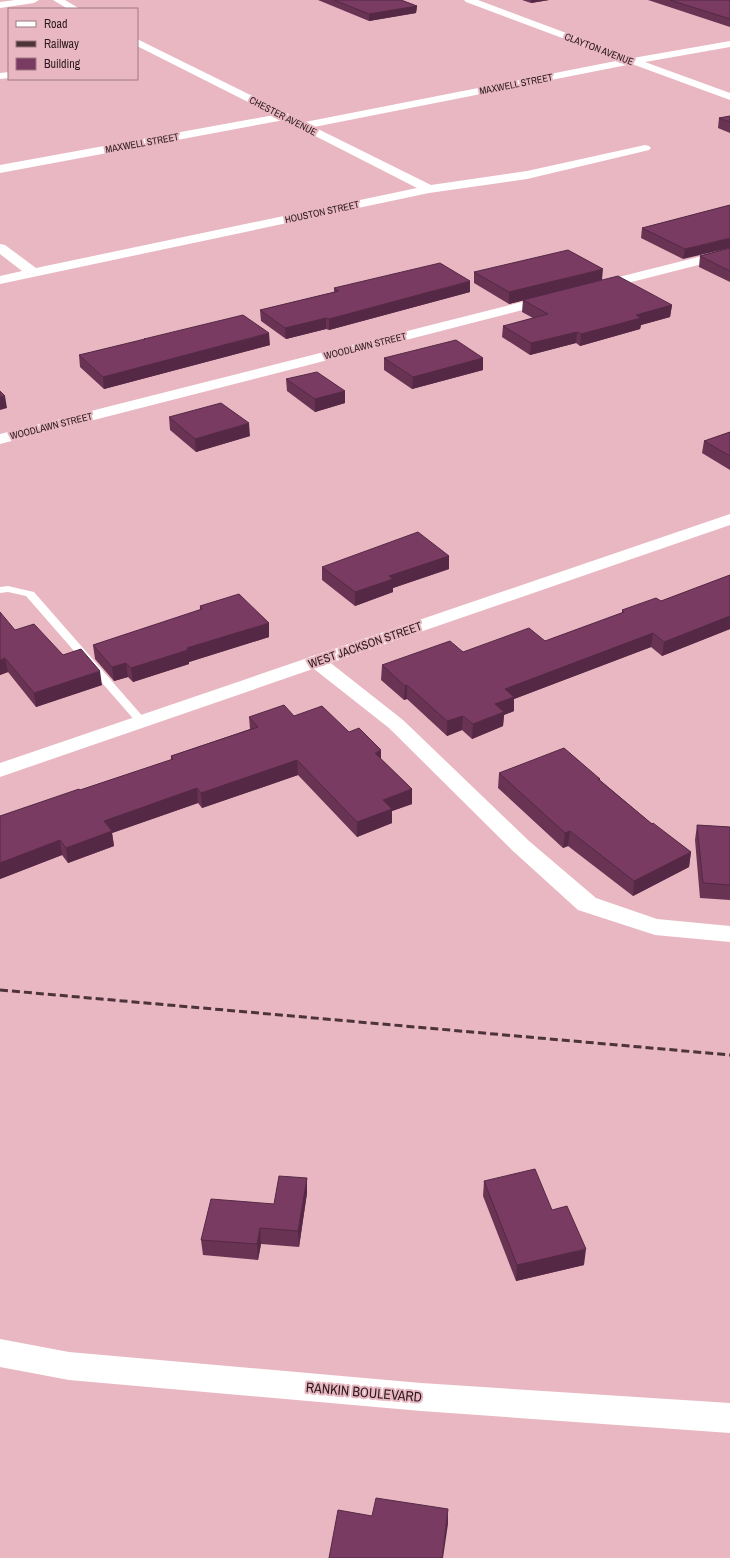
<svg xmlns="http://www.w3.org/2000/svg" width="730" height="1558" font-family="'Archivo Narrow',sans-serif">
<rect width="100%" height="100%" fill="#e9b7c2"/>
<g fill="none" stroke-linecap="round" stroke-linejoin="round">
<path fill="#fff" fill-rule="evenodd" d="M8,586l26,6 111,127 2,2 -2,2h-8l-111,-127 -18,-4 -8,1v-6z"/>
<path fill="#fff" fill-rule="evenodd" d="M15,0h24l-5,3 -34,5v-6z
M53,0h12l15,9h-12z
M464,0h14l155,58 97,-17v6l-85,15 85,31v7l-98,-36 -318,63 117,58 96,-14 118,-26 4,1 2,2 -2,2 -4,1 -118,28 -98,14 -429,91v-8l22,-5 -22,-17v-10l5,1 31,23 381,-80 -133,-68 -284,53v-8l274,-50 -137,-69v-7l168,83 316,-62 -155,-58z
M9,72v6l-9,1v-6z
M730,249v8l-134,34 -5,-1 -2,-3 2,-3z
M553,294l5,1 2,3 -2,3 -558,143v-10z
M316,655l7,2 80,63 126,121 67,57 61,21 73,7v16l-75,-7 -77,-25 -65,-59 -124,-123 -80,-63 -3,-4 3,-4z
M0,1339l69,13 352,31 309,20v30l-309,-22 -352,-31 -69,-13z"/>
<path fill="#fff" fill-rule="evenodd" d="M730,514v11l-730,252v-14z"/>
<path stroke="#4c343a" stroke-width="3" stroke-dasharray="8 4" stroke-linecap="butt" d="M0,990l730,65"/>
</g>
<path fill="#693354" d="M318,0h83l16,6 -1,7 -47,8z
M522,0h27l-18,3z
M648,0h82v27z
M730,116v17l-12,-5 1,-10z
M730,205l-47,54 -42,-21 1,-10z
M730,248v34l-31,-15 1,-11z
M474,272l128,8 -93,24 -35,-21z
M334,288l136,4 -141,38 -3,-1 -40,10 -25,-18 -1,-11 74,-18z
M523,300l149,5 -2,12 -29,8 -1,4 -60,17 -4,-3 -46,12 -28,-18 1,-11 30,-8 -11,-6z
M144,339l126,6 -166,44 -24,-22 -1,-12 65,-15z
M384,358h99v12l-71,19 -28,-19z
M286,379l59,12v12l-30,9 -28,-21z
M169,417l81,19 -54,16 -26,-22z
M730,432v38l-28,-17 2,-12z
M449,556v13l-56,19v4l-38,14 -33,-26v-13z
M730,575v54l-68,27 -11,-9 -137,52v12l-10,4 -1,11 -31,13 -10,-9 -15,6 -40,-37 -3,1 -23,-20 1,-15 81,-13 82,-11 77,-28v-3l39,-9z
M200,606l69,31 -80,25v2l-56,18 -5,-5 -14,4 -19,-22 -2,-14 107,-35z
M15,630l48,25 39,30 -66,22 -28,-35 -8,3z
M294,716l55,16 32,27 31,30v15l-20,7v12l-35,14 -59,-62 -96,33 -4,-5 -86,30 2,13 -46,17 -6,-8 -62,24v-63l80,-26 91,-30v-4l79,-27 -1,-12z
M499,773l101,6v1l52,44 39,28 -2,15 -56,29 -65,-50 -5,2 -65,-60z
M697,825l33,2v73l-30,-2 -5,-58z
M307,1178v15l-8,54 -38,-3 -3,16 -55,-5 -2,-15 73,-36z
M484,1181l68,29 32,55 -68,16 -33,-85z"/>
<path fill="#552945" d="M531,0h18l-18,3z
M417,6l-1,7 -47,8v-7z
M730,238v10l-47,11 2,-10z
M603,269l-1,11 -93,24v-12z
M470,281v11l-141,38v-11z
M672,305l-2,12 -29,8 -1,4 -60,17 1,-12 55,-19z
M326,318v11l-40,10 -1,-11z
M577,332l-1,11 -46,12 1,-12z
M269,333l1,12 -166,44 -1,-12z
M483,358v12l-71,19 1,-12z
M345,391v12l-30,9v-13z
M5,396l2,12 -7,2v-13z
M249,423l1,13 -54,16 -1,-13z
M449,556v13l-56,19v4l-38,14v-14l34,-16z
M730,616v13l-68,27 2,-14z
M269,623v14l-80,25v2l-56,18 -2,-14 56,-20z
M653,633l-2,14 -137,52v12l-10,4 -1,11 -31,13 1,-15 22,-20 10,-15z
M5,658l3,14 -8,3v-15z
M126,663l2,14 -14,4 -2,-14z
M100,671l2,14 -66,22 -2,-14z
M407,685v14l-3,1 1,-14z
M463,716l-1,14 -15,6v-15z
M381,750v15l-6,-12z
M297,760l1,15 -96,33 -1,-15z
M197,788l1,15 -86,30 2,13 -46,17 -2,-15 38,-27z
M412,789v15l-20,7v12l-35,14v-15l26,-22z
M570,831l-2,15 -5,2 2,-15z
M60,840l2,15 -62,24v-16z
M691,852l-2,15 -56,29 1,-15z
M307,1178v15l-8,54 -1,-16z
M260,1228l1,16 -3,16 -1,-16z
M586,1249l-2,16 -68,16 1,-16z
M448,1509v15l-5,34h-1z"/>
<path fill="#7a3b62" stroke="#552945" d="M334,0h67l16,6 -48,8z
M670,0h60v19z
M730,116v6l-11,-4z
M730,205v33l-45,11 -43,-21z
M730,248v23l-30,-15z
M568,250l35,19 -94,23 -35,-20z
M440,263l30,18 -141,38 -3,-1 -41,10 -25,-18 79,-19 -5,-3z
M618,276l54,29 -36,10 5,3 -60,16 -4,-2 -46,11 -28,-17 45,-12 -25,-14z
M243,315l26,18 -166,44 -24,-22 66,-16h-1z
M456,340l27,18 -70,19 -29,-19z
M317,372l28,19 -30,8 -29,-20z
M0,391l5,5 -5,1z
M221,403l28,20 -54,16 -26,-22z
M730,432v24l-26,-15z
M418,532l31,24 -60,20 4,3 -38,13 -33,-25z
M730,575v41l-66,26 -11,-9 -148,56 9,8 -19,7 9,8 -31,12 -10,-8 -16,5 -40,-36 -2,1 -23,-21 68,-24 13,11 66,-24 16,13 79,-29 -2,-2 34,-12 5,3z
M239,594l30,29 -82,25 1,2 -57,18 -5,-5 -14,4 -19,-22 109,-36 -2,-3z
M0,612l15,18 19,-6 29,31 18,-6 19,22 -66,22 -29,-35 -5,2z
M284,705l10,11 28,-10 27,26 10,-4 22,22 -6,3 37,36 -29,11 9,9 -35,13 -60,-62 -96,33 -4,-5 -93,33 8,10 -46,17 -6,-8 -60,23v-47l79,-27 1,1 93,-31 -2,-3 87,-29 -9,-10z
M564,748l36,31h-2l54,45 1,-1 38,29 -57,29 -64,-50 -5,2 -66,-60z
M697,825l33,2v58l-27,-2z
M535,1169l17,41 15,-4 19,43 -69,16 -33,-84z
M279,1176l28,2 -9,53 -38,-3 -3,16 -56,-4 10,-41 63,5z
M376,1498l72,11 -6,49h-113l9,-48 34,6z"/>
<g text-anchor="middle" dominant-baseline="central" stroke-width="4" stroke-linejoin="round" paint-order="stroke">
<g font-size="10" fill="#2c1a1e" stroke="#e9b7c2">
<text transform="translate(599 49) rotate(21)">CLAYTON AVENUE</text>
<text transform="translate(516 84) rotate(-11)">MAXWELL STREET</text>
<text transform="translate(283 116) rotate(27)">CHESTER AVENUE</text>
<text transform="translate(142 143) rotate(-10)">MAXWELL STREET</text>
<text transform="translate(322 212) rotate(-12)">HOUSTON STREET</text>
<text transform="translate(365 346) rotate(-14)">WOODLAWN STREET</text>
<text transform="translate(51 426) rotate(-14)">WOODLAWN STREET</text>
</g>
<g font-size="12" fill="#2c1a1e" stroke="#e9b7c2">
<text transform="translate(365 645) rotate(-19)">WEST JACKSON STREET</text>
</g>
<g font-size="14" fill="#2c1a1e" stroke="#e9b7c2">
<text transform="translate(364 1392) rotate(5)">RANKIN BOULEVARD</text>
</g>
</g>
<rect x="8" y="8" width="130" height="72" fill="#e9b7c2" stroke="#9d7880"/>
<rect x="16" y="21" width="20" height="6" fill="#ffffff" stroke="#9d7880"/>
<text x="44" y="28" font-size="12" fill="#2c1a1e">Road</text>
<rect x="16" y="41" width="20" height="6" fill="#4c343a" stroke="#9d7880"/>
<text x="44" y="48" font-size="12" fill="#2c1a1e">Railway</text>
<rect x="16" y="58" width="20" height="12" fill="#7a3b62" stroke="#9d7880"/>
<text x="44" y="68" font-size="12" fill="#2c1a1e">Building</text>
</svg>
